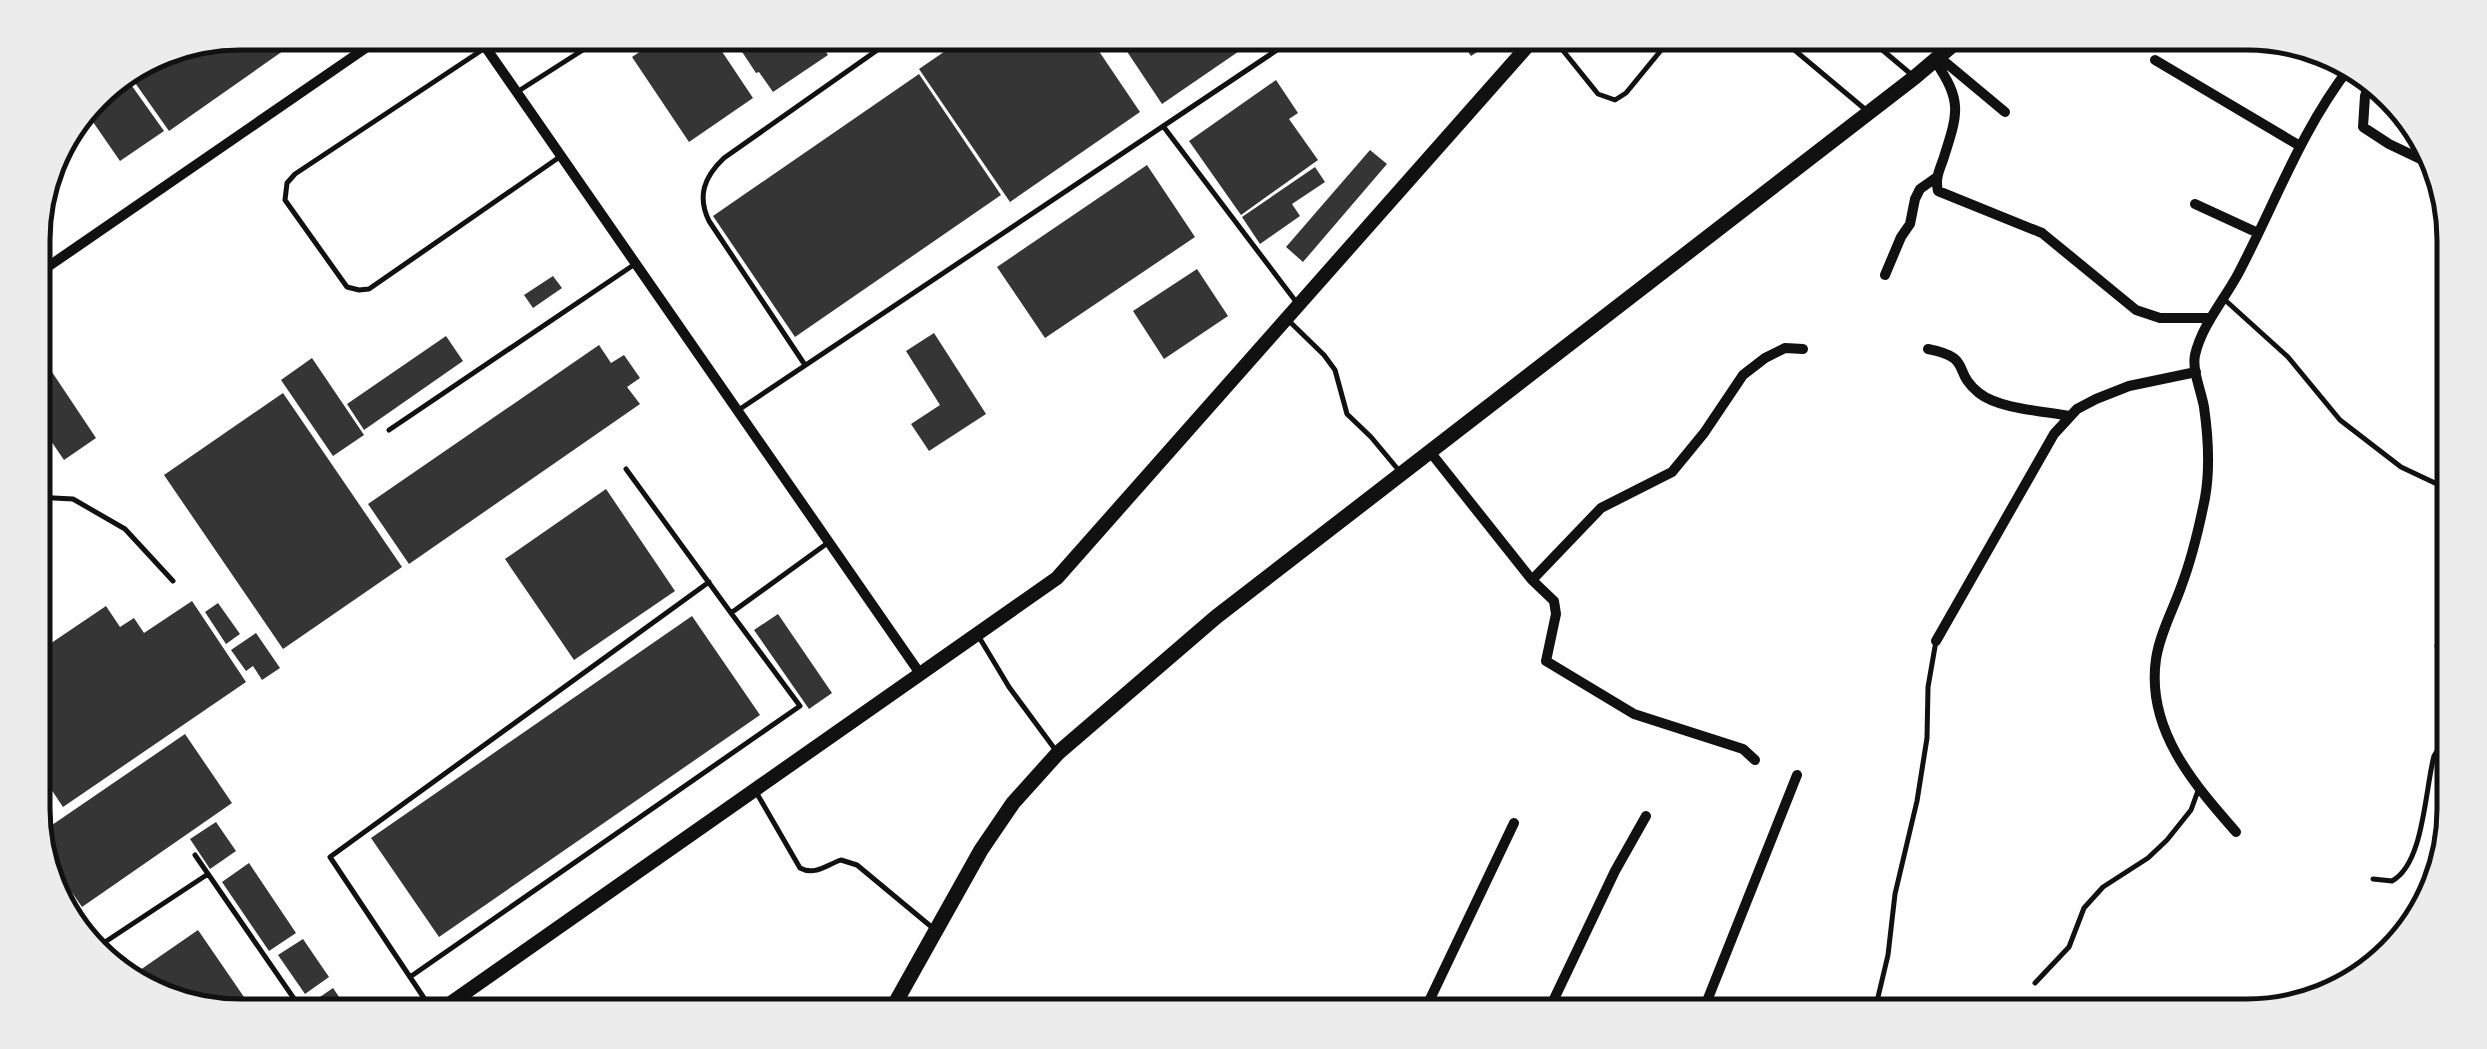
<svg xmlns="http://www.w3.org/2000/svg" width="2487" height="1049" font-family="'PT Serif',serif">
<rect width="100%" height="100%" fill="#fff"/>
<path fill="#353535" d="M240,32h55l5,7 -131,92 -43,-61 35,-22z
M669,32h40l44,66 -64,44 -57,-85z
M729,32h65l8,12 13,-9 13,20 -55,37 -14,-20 -3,1z
M973,32h113l54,80 -130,90 -91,-133z
M1114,32h153l-105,72z
M1455,32h21l10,14 -15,10z
M122,72l42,59 -44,30 -36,-52 19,-25z
M919,74l82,121 -206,142 -82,-121z
M1276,80l22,33 -9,6 29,41 -77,55 -52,-74z
M1370,150l17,14 -84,98 -17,-15z
M1147,165l48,72 -150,101 -48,-71z
M1315,167l10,15 -33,22 8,12 -40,28 -18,-27z
M1197,269l31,47 -64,43 -31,-48z
M553,276l9,12 -29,20 -9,-13z
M934,333l52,81 -57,37 -18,-27 29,-19 -34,-54z
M446,336l17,25 -99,69 -17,-26z
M34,345l62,93 -32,22 -30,-44z
M599,345l12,18 13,-8 16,23 -13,9 13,17 -231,160 -41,-60z
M312,358l52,77 -31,21 -52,-76z
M283,393l119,174 -119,82 -119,-174z
M606,489l69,102 -101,69 -69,-101z
M192,601l54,81 -183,125 -12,-18 -10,7 -5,-8v-81l2,-2 -2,-4 -1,-47 71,-48 14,21 14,-9 10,15z
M218,603l22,31 -14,10 -21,-32z
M778,614l54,79 -23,16 -55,-79z
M692,616l68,99 -321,222 -68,-99z
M256,633l24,35 -18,12 -9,-14 -7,5 -15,-21z
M185,734l47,69 -150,104 -46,-67v-4z
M216,822l20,29 -26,18 -20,-30z
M249,863l47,70 -27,18 -47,-69z
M198,930l59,86h-17l-79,-15 -31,-24z
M303,939l26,38 -24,17 -27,-39z
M333,988l19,28h-23l-12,-17z"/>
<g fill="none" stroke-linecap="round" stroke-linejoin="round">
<path stroke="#111" stroke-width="5" d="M1548,32l50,62 17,6 11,-7 50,-61
M1773,32l93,78
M1861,32l51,43
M485,48l-190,126 -8,9 -2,17 62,87 12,3 10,-1 192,-133
M517,92l94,-60
M1163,126l134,177
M2225,300l63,57 52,63 61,47 53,25
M1288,320l36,35 11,15 12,44 24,23 30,36
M805,365l-96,-144c-12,-25 -5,-44 15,-63l179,-126
M740,409l555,-371
M389,430l246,-166
M626,469l105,144
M34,497l39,2 52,30 48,52
M979,637l30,50 48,65
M2437,646l17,-8
M756,792l44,76c15,8 26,-3 41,-8l16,5 77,64
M195,855l111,161
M2373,879l19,2c32,-17 33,-92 42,-125l3,-5 17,-13
M99,946l109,-72
M410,977l390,-271 -69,-93 98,-71
M2035,983l34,-36 15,-39 19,-21 45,-29 19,-18 24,-30 8,-22
M432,1010l-102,-153 379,-275
M1874,1014l14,-59 7,-61 22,-93 10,-63 1,-51 8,-46"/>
<path stroke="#111" stroke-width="10" d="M475,32l446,643
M1939,57l66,55
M2155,60l145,86
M1935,61c28,41 23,52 8,99 -4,11 -8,19 -5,31l104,42 94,77 24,8h50
M2370,82l-5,14 -2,31 26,17 44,21
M2195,204l63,29
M1885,275l16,-38 9,-13 5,-25 5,-10 17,-12
M33,277l356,-245
M1928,349c46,9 23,22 51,44 20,16 65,18 91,23
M1431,453l101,127 22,21 2,13 -10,47 88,53 109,35 12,11
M1532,580l69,-72 71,-36 32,-39 39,-58 22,-17 20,-10 18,1
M1936,641l118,-207 23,-25 19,-10 33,-13 67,-14
M2236,832c-43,-49 -90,-103 -80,-173 4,-26 17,-49 25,-72 11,-29 18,-59 24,-89 5,-28 3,-63 -1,-91 -3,-17 -12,-36 -9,-52 7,-30 29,-55 43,-81 37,-70 63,-144 112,-207
M1422,1016l92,-193
M1546,1016l69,-145 31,-55
M1701,1016l96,-241"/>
<path stroke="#111" stroke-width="14" d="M432,1016l625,-438 483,-546"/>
<path stroke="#111" stroke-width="15" d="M888,1016l93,-166 32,-47 45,-50 158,-136 699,-540 53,-45"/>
</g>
<path d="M0 0H2487V1049H0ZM240 50H2247A190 190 0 0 1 2437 240V809A190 190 0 0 1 2247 999H240A190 190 0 0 1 50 809V240A190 190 0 0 1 240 50Z" fill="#ececec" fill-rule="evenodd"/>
<path fill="none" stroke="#111" stroke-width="5" d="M240 50H2247A190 190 0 0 1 2437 240V809A190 190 0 0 1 2247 999H240A190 190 0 0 1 50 809V240A190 190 0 0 1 240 50Z"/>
</svg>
